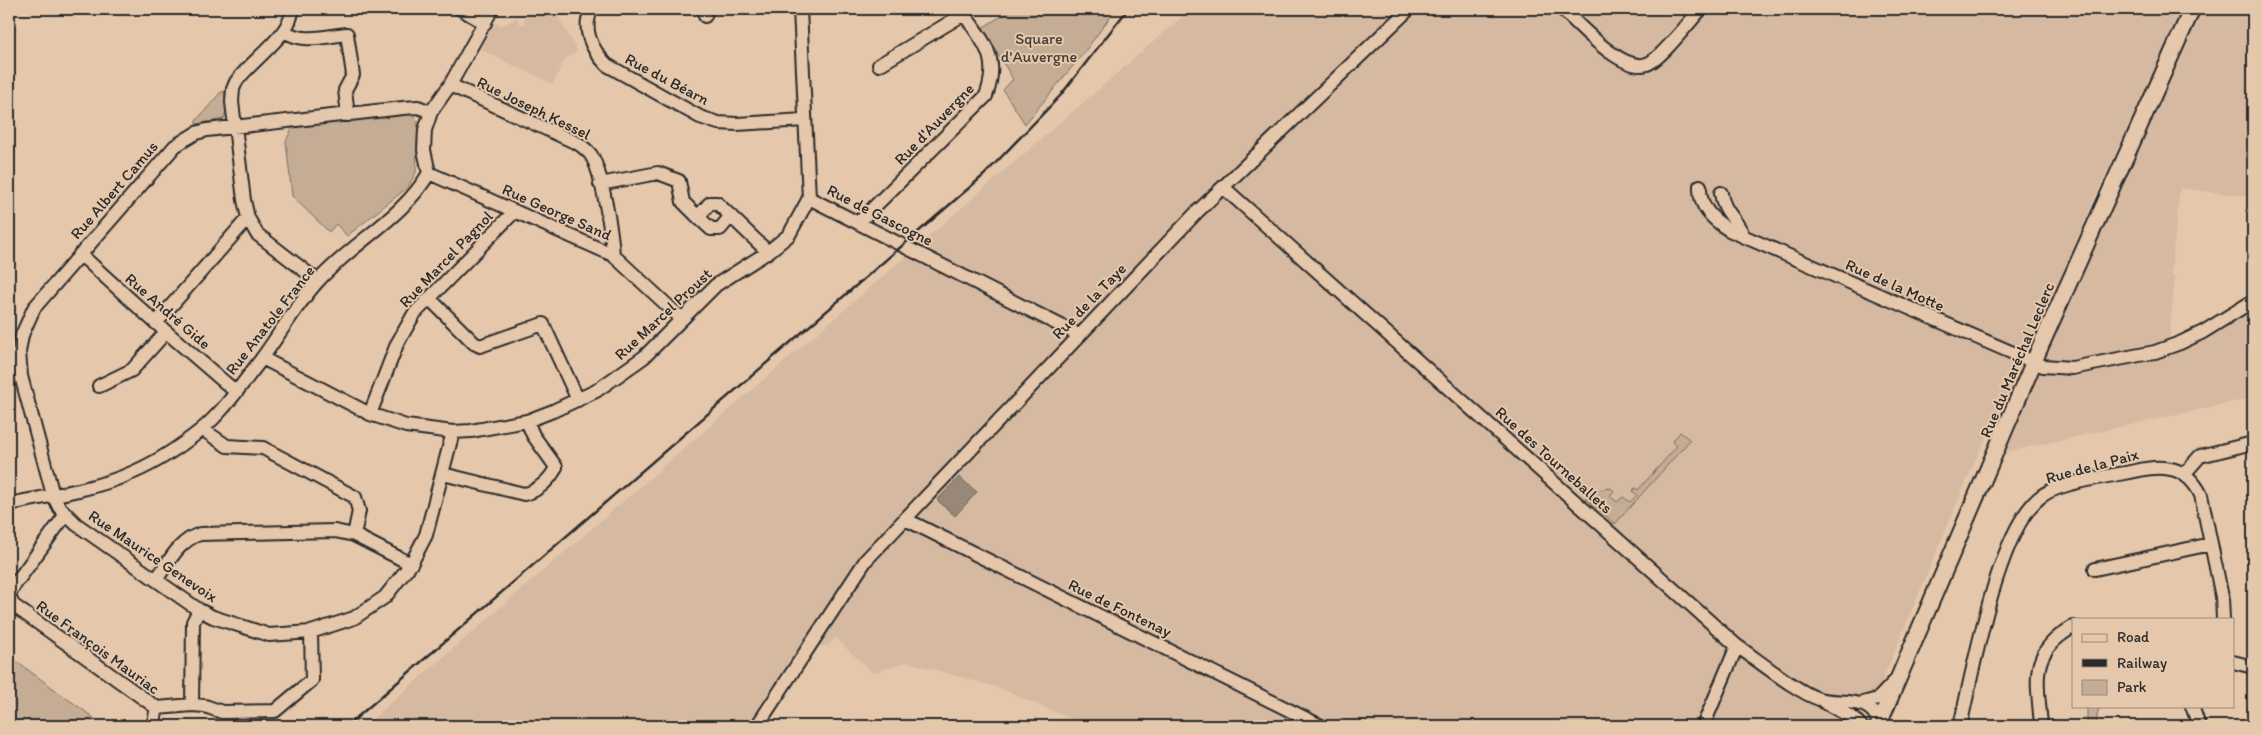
<svg xmlns="http://www.w3.org/2000/svg" width="2262" height="735" font-family="Itim,sans-serif">
<rect width="100%" height="100%" fill="#e5c8ac"/>
<filter id="ink" filterUnits="userSpaceOnUse"><feTurbulence type="fractalNoise" baseFrequency=".02" numOctaves="2"/><feDisplacementMap in="SourceGraphic" scale="10" xChannelSelector="R" yChannelSelector="G"/><feConvolveMatrix kernelMatrix="1 2 1 2 8 2 1 2 1" color-interpolation-filters="sRGB"/></filter>
<g filter="url(#ink)">
<path fill="#d5baa1" d="M520,9h15l2,3 5,-3h11l25,42 -13,8 -12,25 -74,-35 16,-27 7,4 15,-9 4,8 4,-2 -2,-3 2,-2z
M1191,9h991l-87,189 -59,138 -61,125 -112,265h-776l-88,-38 -92,-26 -34,11 -38,-35 -6,7 -13,2 -51,79h-401z
M2203,9h50v188l-73,-9 -9,86 4,4 -7,73 25,-6 60,-38v91l-247,54 43,-106z"/>
<path fill="#c4ac95" stroke="#786c60" d="M1013,9h103l-33,45 -58,70 -22,-34 10,-11 -31,-51z
M224,91l2,20 -2,8 -28,5v-3l24,-28z
M411,113l7,8 -2,51 -8,15 -61,49 -11,-12 -7,8 -37,-36 -6,-55 6,-13z
M1680,432l10,8 -75,84 -30,-26 8,-8 18,-2 3,3 -4,5 7,6 6,-5 7,5 7,-7 -5,-4 3,-3 3,2 39,-44 -5,-4z
M9,656l85,62 -3,8h-82z
M2087,706h17l-6,4 -2,16h-9z"/>
<path fill="#987" stroke="#6d6359" d="M959,477l18,15 -22,24 -18,-16z"/>
<g fill="none" stroke-linecap="round" stroke-linejoin="round">
<defs>
<path id="minor" d="M292,9c1,25 -42,52 -56,73l-3,7 -1,13 12,98 4,18 9,16 61,47
M461,9l24,14
M592,9c-11,20 0,41 15,56l93,52 18,6 19,1 68,-4
M704,9l1,7
M800,9l9,189
M1562,9c18,16 60,64 85,55 13,-4 43,-43 54,-55
M284,31c20,13 41,5 63,3l6,41 -8,15 3,25
M879,65l85,-51
M450,85l129,59c4,3 9,7 12,11 11,16 21,80 22,100
M431,112l-13,-5 -15,1 -196,22 -11,3 -21,13 -141,162 -12,27 -3,17 2,24 32,119 6,12 17,17 123,86 14,7 56,18 42,-3 43,-14 31,-21 26,-33 15,-29 27,-103
M429,173l184,82 69,64
M600,184l58,-11 21,8 4,21 15,15 12,-14h7l51,49
M1700,186c-1,21 12,33 29,44l314,136 29,2 83,-16 25,-9 23,-11 50,-31
M1223,187l514,459c21,14 60,46 82,53 22,6 52,-4 60,24
M1721,193c2,19 16,26 23,44
M809,198l270,137
M698,217l13,12h9l11,-13
M858,223l128,-127c15,-41 -4,-54 -25,-87
M80,254l76,69 80,69
M430,299l44,44 6,3 63,-22 35,76
M156,323l92,-105
M262,358l108,56 36,12 47,6 18,-1 56,-10 26,-10 43,-20 48,-34 72,-72 52,-33 21,-17 20,-37
M99,386l33,-16 34,-38
M370,414l27,-70 17,-30 101,-103
M202,429l25,17 36,2 92,49 4,14 -5,24
M2185,473l15,-17 53,-13
M443,474l81,20c13,-2 27,-15 32,-27l-23,-32 -6,-14
M9,504c40,-8 88,-15 125,-32 23,-10 47,-26 67,-42 23,-19 41,-46 59,-69 20,-27 36,-56 58,-80 35,-39 85,-63 111,-108l-5,-23 1,-20 6,-18 19,-27 42,-76
M66,514l-53,73 -4,9 4,9 144,103
M905,519l416,207
M2095,569l116,-25
M156,580c13,-18 22,-39 44,-46l135,-3 19,4 57,29
M2233,662l20,5
M1824,702l29,16 8,8
M1859,704l19,-5 15,-16
M192,705l13,1 17,6 53,-1 37,-31 -1,-48
M2192,706l7,20
M153,726l4,-18 35,-3 1,-83 6,-12
M757,726l109,-166 331,-348 212,-203
M1703,726l34,-80
M1960,726c13,-54 38,-201 83,-231 19,-13 68,-19 92,-24 28,-7 52,-5 66,24l21,102 1,22
M2041,726c-3,-45 -14,-73 32,-99"/>
<path id="major" d="M1878,726l163,-381 151,-336"/>
</defs>
<use href="#minor" stroke="#2b2b2b" stroke-width="16"/>
<use href="#major" stroke="#2b2b2b" stroke-width="19"/>
<use href="#minor" stroke="#e5c8ac" stroke-width="12"/>
<use href="#major" stroke="#e5c8ac" stroke-width="15"/>
<path stroke="#2b2b2b" stroke-width="2.5" d="M347,726l637,-551 76,-79 68,-87"/>
</g>
</g>
<g text-anchor="middle" dominant-baseline="central" stroke-width="4" stroke-linejoin="round" paint-order="stroke">
<g font-size="16" fill="#423e3b" stroke="#e5c8ac">
<text x="1039" y="38">Square<tspan x="1039" dy="18">d'Auvergne</tspan></text>
</g>
<g font-size="16" fill="#2b2b2b" stroke="#e5c8ac">
<text transform="translate(667 79) rotate(28)">Rue du Béarn</text>
<text transform="translate(534 108) rotate(26)">Rue Joseph Kessel</text>
<text transform="translate(934 124) rotate(-46)">Rue d'Auvergne</text>
<text transform="translate(114 190) rotate(-49)">Rue Albert Camus</text>
<text transform="translate(557 212) rotate(24)">Rue George Sand</text>
<text transform="translate(880 215) rotate(27)">Rue de Gascogne</text>
<text transform="translate(446 259) rotate(-46)">Rue Marcel Pagnol</text>
<text transform="translate(1895 285) rotate(24)">Rue de la Motte</text>
<text transform="translate(1089 301) rotate(-46)">Rue de la Taye</text>
<text transform="translate(168 311) rotate(41)">Rue André Gide</text>
<text transform="translate(663 314) rotate(-43)">Rue Marcel Proust</text>
<text transform="translate(270 320) rotate(-52)">Rue Anatole France</text>
<text transform="translate(2017 360) rotate(-67)">Rue du Maréchal Leclerc</text>
<text transform="translate(1554 460) rotate(42)">Rue des Tourneballets</text>
<text transform="translate(2092 466) rotate(-15)">Rue de la Paix</text>
<text transform="translate(153 556) rotate(34)">Rue Maurice Genevoix</text>
<text transform="translate(1120 608) rotate(26)">Rue de Fontenay</text>
<text transform="translate(98 647) rotate(36)">Rue François Mauriac</text>
</g>
</g>
<rect width="2262" height="735" fill="none" stroke="#e5c8ac" stroke-width="30"/>
<rect x="15" y="15" width="2232" height="705" fill="none" stroke="#2b2b2b" stroke-width="2" filter="url(#ink)"/>
<rect x="2072" y="618" width="162" height="90" fill="#e5c8ac" stroke="#9b8978"/>
<rect x="2082" y="634" width="25" height="8" fill="#e5c8ac" stroke="#9b8978"/>
<text x="2117" y="642" font-size="15" fill="#2b2b2b">Road</text>
<rect x="2082" y="659" width="25" height="8" fill="#2b2b2b" stroke="#9b8978"/>
<text x="2117" y="668" font-size="15" fill="#2b2b2b">Railway</text>
<rect x="2082" y="680" width="25" height="15" fill="#c4ac95" stroke="#9b8978"/>
<text x="2117" y="692" font-size="15" fill="#2b2b2b">Park</text>
</svg>
